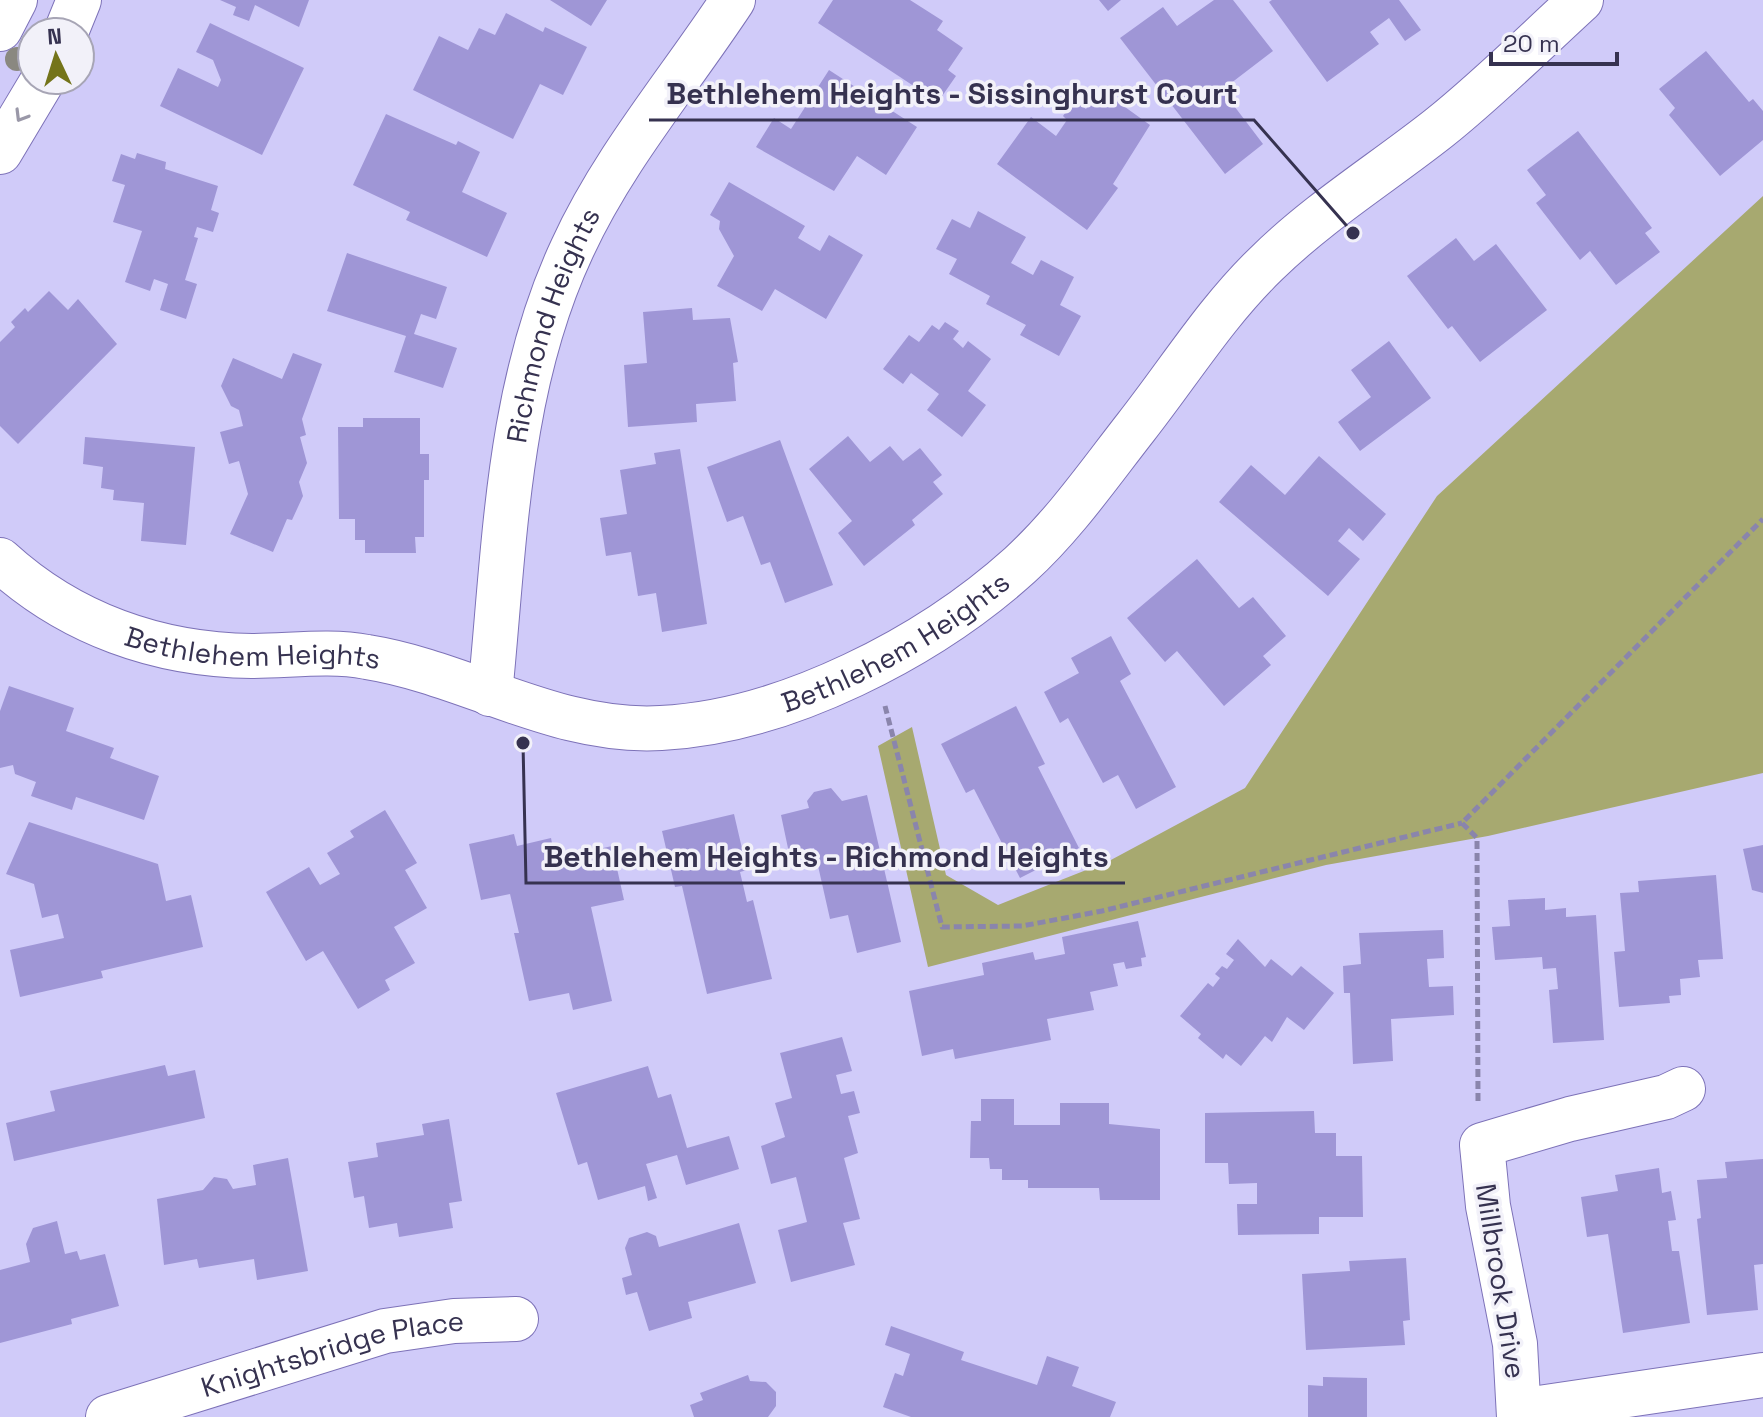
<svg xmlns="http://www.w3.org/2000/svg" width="1763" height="1417" font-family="'Space Grotesk',sans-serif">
<rect width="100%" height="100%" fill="#d0cbf9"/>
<path fill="#a7a970" d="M1763,196v577l-275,63 -162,29 -398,102 -50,-221 34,-19 34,148 52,30 111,-44 136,-73 192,-292z"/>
<path fill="#9f96d6" d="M220,0h89l-10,27 -44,-22 -6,16 -16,-6 3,-8z
M550,0h57l-16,26z
M833,0h77l33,21 -6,9 26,18 -15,22 8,6 -18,26 -120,-79z
M1099,0h22l-13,11z
M1214,0h19l40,51 -51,39 41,54 -38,30 -105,-136 43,-31 14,19z
M1272,0h127l22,30 -16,11 -16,-23 -19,14 9,12 -52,38 -58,-80z
M506,13l37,19 2,-5 42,20 -24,48 -23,-11 -27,55 -100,-49 26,-54 29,14 11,-22 16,7z
M210,23l94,45 -42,87 -102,-49 18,-38 40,19 3,-7 -8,-20 -17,-8z
M1706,51l43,51 4,-3 10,12v29l-43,36 -51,-61 6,-7 -16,-19z
M829,70l88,57 -31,48 -29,-19 -23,35 -78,-44 18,-29 17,11z
M1100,89l50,36 -37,59 5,4 -31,42 -90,-66 34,-47 25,19 11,-16 -4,-4 11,-16 12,9z
M386,114l70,31 2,-4 22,11 -18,40 45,21 -20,44 -81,-37 4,-8 -57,-27z
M1578,131l74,97 -7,5 15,19 -44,33 -26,-34 -10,9 -44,-57 10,-8 -19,-25z
M137,153l29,9 -1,7 53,17 -7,24 8,3 -6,19 -16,-5 -3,10 4,1 -13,42 12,4 -11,35 -26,-9 8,-26 -14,-5 -4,12 -25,-9 17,-51 -29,-9 12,-37 -13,-4 9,-27 14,5z
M729,182l76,44 -7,12 22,13 9,-16 34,20 -37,64 -51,-30 -13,22 -45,-25 17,-30 -15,-27 1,-8 -10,-6z
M978,211l48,26 -15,26 22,12 8,-15 33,17 -14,28 21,11 -22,40 -39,-21 6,-10 -40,-21 4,-8 -41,-22 8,-15 -21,-10 16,-30 18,9z
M1456,238l18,23 22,-17 51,66 -67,52 -28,-36 -4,3 -41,-53z
M347,253l100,34 -11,32 -15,-5 -7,20 43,14 -14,40 -49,-16 12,-36 -79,-25z
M49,291l19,19 10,-11 39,45 -99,100 -18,-18v-84l15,-15 -4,-5 14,-14 3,4z
M692,308l1,12 37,-2 8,44 -5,1 3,38 -40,3 1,18 -69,5 -4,-62 23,-2 -4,-51z
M945,322l14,9 -6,8 10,9 5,-7 23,18 -23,32 18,14 -24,32 -35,-27 12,-16 -28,-21 -8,11 -20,-15 26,-34 10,7 13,-17 7,5z
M1389,341l42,57 -71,53 -22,-29 33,-25 -20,-27z
M293,353l29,11 -20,55 4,16 -6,2 7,26 -8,19 4,14 -11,24 -5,-1 -14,33 -43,-18 18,-40 -9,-33 -10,3 -9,-32 23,-6 -4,-16 -8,-4 -10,-20 12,-28 49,21z
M363,418h57v36h9v26h-5v57h-9l1,16h-51v-13h-10v-21h-16l-1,-92h25z
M848,436l22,26 20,-16 13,15 17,-13 22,27 -9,7 10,12 -31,26 3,5 -51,41 -26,-33 14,-12 -43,-52z
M85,437l110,10 -9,98 -45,-4 3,-38 -31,-3 1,-10 -13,-2 2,-21 -20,-3z
M780,440l53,145 -48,18 -15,-41 -9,3 -18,-49 -16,6 -20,-55z
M680,449l27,175 -45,8 -6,-39 -18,3 -7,-44 -25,4 -6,-38 27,-4 -7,-44 36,-6 -2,-11z
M1319,456l67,58 -23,27 -14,-13 -11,13 22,18 -32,37 -109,-94 32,-37 34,30z
M1197,559l42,49 14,-11 33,39 -23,20 8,9 -47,41 -47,-55 -12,11 -38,-44z
M1111,636l20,38 -11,7 56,106 -40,22 -18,-34 -15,8 -35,-65 -8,5 -16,-31 35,-19 -8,-15z
M9,686l65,22 -8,23 48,17 -4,10 49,18 -15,44 -68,-23 -4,13 -41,-14 5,-14 -21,-8 -2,-9 -13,3v-57z
M1016,706l29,58 -7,3 41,81 -59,30 -46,-89 -8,4 -25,-49z
M831,788l11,13 25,-6 34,147 -44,11 -9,-38 -18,4 -16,-71 -25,5 -8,-38 28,-7 -2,-7 7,-9z
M385,810l32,53 -12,7 22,38 -33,19 21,36 -30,17 5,10 -32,19 -35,-58 -17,10 -40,-69 43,-25 11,18 20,-11 -13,-21 27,-16 -4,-6z
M734,814l13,56 -7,2 7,30 6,-2 19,79 -65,15 -25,-108 -7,1 -13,-56z
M29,822l129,42 8,37 25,-6 12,52 -102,24 2,7 -83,19 -10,-47 54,-12 -6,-24 -16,4 -8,-34 -28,-10z
M514,834l3,12 34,-8 4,21 57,-13 12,54 -33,7 21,94 -39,9 -4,-17 -40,8 -15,-68h5l-9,-39 -29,6 -12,-56z
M1763,845v48l-11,-3 -9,-41z
M1716,875l7,84 -25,1 2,17 -20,2 1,16 -12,1 1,7 -51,4 -5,-55 11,-1 -5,-58 19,-1 -1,-11z
M1545,898v12l21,-2v9l30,-2 8,125 -51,3 -4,-53 9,-1 -2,-21 -13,1 -1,-12 -47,3 -3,-33 18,-1 -2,-26z
M1138,921l8,36 -5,1 1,8 -16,3 -2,-7 -11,2 5,22 -28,6 4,18 -47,9 4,21 -96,19 -2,-10 -31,7 -13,-65 75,-16 -2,-12 51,-11 2,8 30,-6 -3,-17z
M1443,930l1,28 -17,1 2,28 24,-1 1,29 -63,4 2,42 -40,3 -3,-71h-6l-1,-27 18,-2 -2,-31z
M1238,939l27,28 6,-8 21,17 9,-10 33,27 -30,37 -17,-13 -15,25 -7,-6 -24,30 -15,-12 -3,5 -25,-21 3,-4 -21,-18 28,-33 5,4 7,-9 -5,-4 7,-8 5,3 7,-9 -8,-6z
M842,1037l10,34 -16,4 5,19 13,-3 6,22 -12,3 10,37 -14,5 16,61 -17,4 12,42 -64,17 -13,-52 29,-8 -11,-45 -25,7 -10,-38 24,-9 -10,-34 17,-5 -12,-45z
M165,1065l3,11 27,-6 10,48 -191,43 -8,-38 49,-12 -5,-20z
M648,1066l10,32 13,-4 16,54 42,-12 10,33 -53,16 -9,-30 -31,9 11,34 -9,3 -3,-15 -47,14 -11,-38 -9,3 -22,-72z
M981,1099h33v26h46v-22h49v21l51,5v71h-60l-1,-12h-71v-8h-26v-11h-12l-1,-11h-19l1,-37h10z
M1314,1111l1,22h21v23h26l1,61h-44v17l-81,1 -1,-31h20v-21l-28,1 -1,-21h-23v-50z
M449,1119l13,82 -13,2 4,25 -54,9 -2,-14 -28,5 -5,-32 -10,2 -6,-36 30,-5 -2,-14 48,-8 -2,-11z
M288,1158l20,113 -51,9 -3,-21 -55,9 -2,-9 -33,6 -7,-66 46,-9 11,-13 13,2 6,10 23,-4 -3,-20z
M1763,1159v105l-9,1 4,45 -51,5 -10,-96 4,-1 -4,-38 30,-2 -2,-16z
M1659,1168l3,25 9,-2 5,29 -8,1 4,30h7l11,72 -67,10 -15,-99 -21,3 -6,-40 37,-6 -3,-16z
M57,1221l8,33 12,-3 3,9 25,-6 14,52 -48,13 1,5 -72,19v-73l30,-8 -4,-18 7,-16z
M739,1223l17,60 -68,19 4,16 -43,13 -12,-39 -11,3 -4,-17 10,-3 -7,-27 4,-10 18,-6 9,4 3,11z
M1406,1258l4,62 -7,1 2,24 -99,5 -4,-76 48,-3 -1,-10z
M891,1326l73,26 -3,8 76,25 10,-29 32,11 -7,19 44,16 -6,15h-199l-28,-10 12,-34 8,3 7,-22 -25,-9z
M748,1375l2,6 16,1 10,10v14l-8,11h-74l-4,-12 13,-5 -3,-7z
M1323,1377l44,1v39h-59v-32l15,1z"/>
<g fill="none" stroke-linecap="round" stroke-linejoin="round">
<defs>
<g id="minor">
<path d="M0,29l15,-29"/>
<path d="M66,32l13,-32"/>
<path d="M0,152l43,-72"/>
<path id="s1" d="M0,560c70,64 158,95 252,96 38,0 77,-6 115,1 100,16 189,77 294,71 124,-6 268,-81 359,-163 44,-40 80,-92 116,-138 44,-56 80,-115 131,-164 52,-51 115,-90 172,-135 50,-40 95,-85 142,-128"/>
<path id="s2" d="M490,694c15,-150 17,-306 82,-445 41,-90 107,-167 161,-249"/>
<path d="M1519,1411l244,-36"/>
<path id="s3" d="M108,1417l277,-86 69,-10 62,-2"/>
<path d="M1519,1417l-4,-73 -27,-138 -6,-61 88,-26 96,-22 17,-8"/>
</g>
</defs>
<use href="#minor" stroke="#7d72b8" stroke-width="46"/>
<path stroke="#8a85ac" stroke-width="5" stroke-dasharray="8 4" stroke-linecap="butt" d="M885,706l57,221 80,-1 80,-15 360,-88
M1478,1101l-1,-263 -15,-15 301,-304"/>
<use href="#minor" stroke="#fff" stroke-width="44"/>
</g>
<circle fill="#8a8880" cx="17" cy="59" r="12"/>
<defs><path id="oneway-chevron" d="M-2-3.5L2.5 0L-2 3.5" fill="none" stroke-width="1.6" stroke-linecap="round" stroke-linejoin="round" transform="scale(2)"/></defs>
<use stroke="#9a98a8" href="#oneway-chevron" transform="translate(21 116) rotate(121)"/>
<g text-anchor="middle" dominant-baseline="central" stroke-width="7" stroke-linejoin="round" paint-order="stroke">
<g font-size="28" fill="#363250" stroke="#f2f1f9">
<text stroke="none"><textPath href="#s2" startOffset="376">Richmond Heights</textPath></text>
<text stroke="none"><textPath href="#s1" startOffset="948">Bethlehem Heights</textPath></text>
<text stroke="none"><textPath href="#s1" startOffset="276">Bethlehem Heights</textPath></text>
<text transform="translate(1501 1281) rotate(81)">Millbrook Drive</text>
<text stroke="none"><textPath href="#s3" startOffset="234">Knightsbridge Place</textPath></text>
</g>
</g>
<path fill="none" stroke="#363250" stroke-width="3" d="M1353 233L1254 120H649M523 743L526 883H1125"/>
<g fill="#363250" stroke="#f2f1f9" stroke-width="3">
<circle cx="1353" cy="233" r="8"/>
<circle cx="523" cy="743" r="8"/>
</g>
<g font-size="30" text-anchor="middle" font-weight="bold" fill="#363250" stroke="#f2f1f9" stroke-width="7" stroke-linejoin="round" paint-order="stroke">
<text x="952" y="104">Bethlehem Heights - Sissinghurst Court</text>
<text x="826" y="867">Bethlehem Heights - Richmond Heights</text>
</g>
<g transform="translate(56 56) rotate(356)"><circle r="38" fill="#f2f1f9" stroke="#a7a5b5" stroke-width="2"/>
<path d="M0-6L14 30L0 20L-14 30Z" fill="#74741a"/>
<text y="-12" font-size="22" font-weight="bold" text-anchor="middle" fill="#363250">N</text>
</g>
<path d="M1491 52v12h126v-12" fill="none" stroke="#363250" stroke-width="4"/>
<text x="1503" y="52" font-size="24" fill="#363250" stroke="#f2f1f9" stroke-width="6" paint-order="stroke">20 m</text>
</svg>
